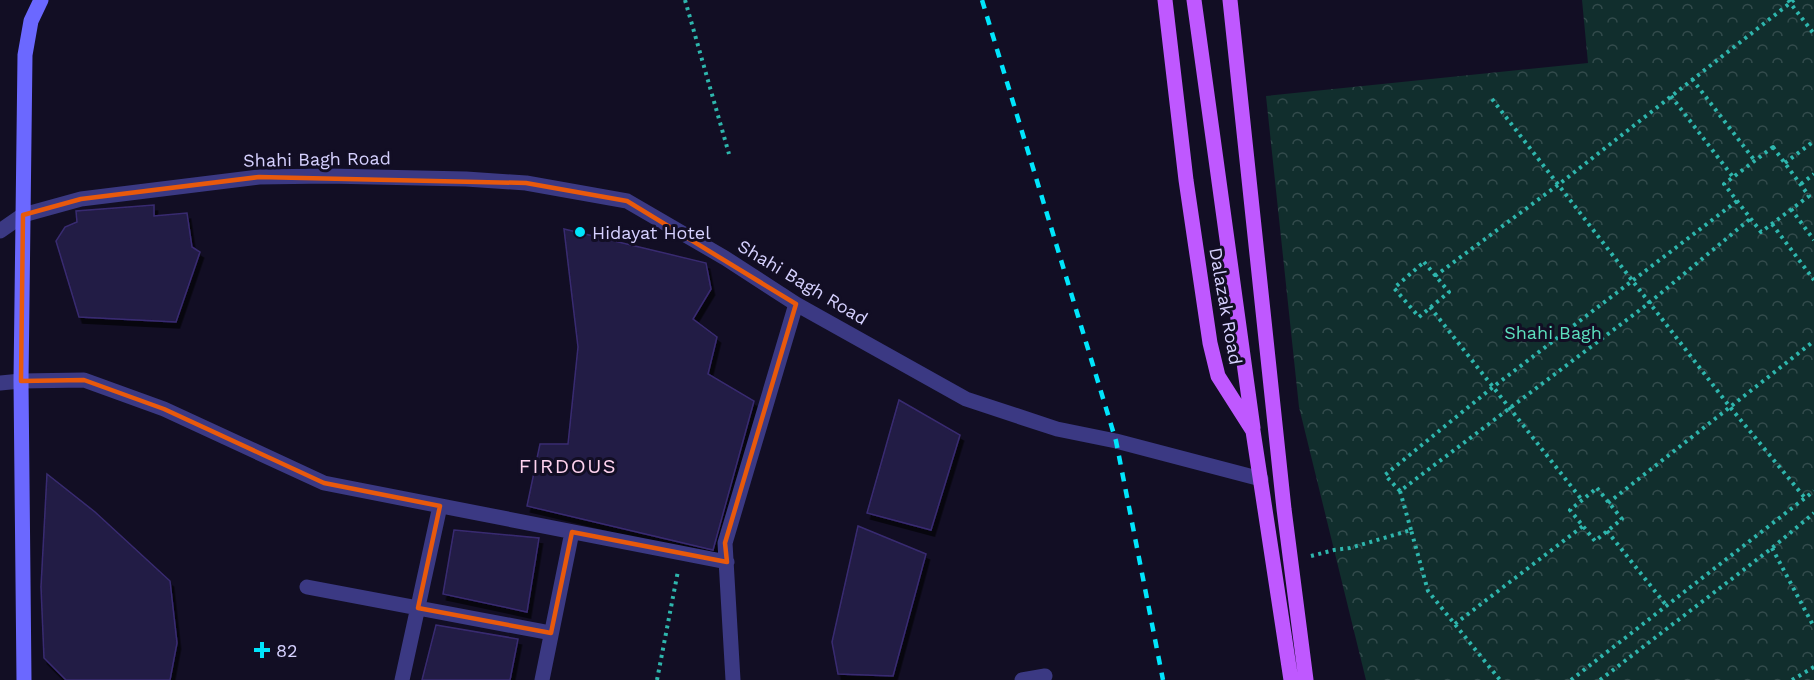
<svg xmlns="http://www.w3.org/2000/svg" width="1814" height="680" font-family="'Work Sans',sans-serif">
<defs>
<pattern id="forest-crowns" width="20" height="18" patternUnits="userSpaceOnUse" patternTransform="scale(1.5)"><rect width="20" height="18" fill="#112e2d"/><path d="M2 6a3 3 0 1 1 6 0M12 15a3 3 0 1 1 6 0" fill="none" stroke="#334b4c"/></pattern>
<filter id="shadow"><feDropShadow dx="3.5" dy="6" stdDeviation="0" flood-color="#0009"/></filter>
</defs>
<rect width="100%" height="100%" fill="#120e24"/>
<path fill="url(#forest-crowns)" d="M1582,0h232v680h-448l-67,-273 -33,-311 322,-33z"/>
<path fill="#221a45" stroke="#392c71" stroke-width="1.5" filter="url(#shadow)" d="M154,205v11l33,-3 5,34 8,5 -24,70 -97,-5 -23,-76 9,-14 12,-5 -1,-11z
M564,229l142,34 5,26 -18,30 24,18 -9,37 46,27 -41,149 -186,-44 13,-62h28l10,-97z
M899,400l61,35 -29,95 -64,-17z
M47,474l48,38 75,69 7,62 -7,37h-104l-22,-22 -3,-71z
M858,526l68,28 -33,122 -55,-2 -6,-32z
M454,530l85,8 -12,74 -84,-18z
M436,625l82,14 -8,41h-88z"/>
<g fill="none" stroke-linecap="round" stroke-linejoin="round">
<path stroke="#2eb6ad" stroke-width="4" stroke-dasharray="3 4.5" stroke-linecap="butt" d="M685,0l44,154
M1788,0l26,34
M1692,79l63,82
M1671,96l62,81
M1492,99l238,308 75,91
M1773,147l36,49 -48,36 -37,-48z
M1785,163l29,-22
M1801,184l13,-10
M1791,209l23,31
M1772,224l42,56
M1424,262l25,30 -30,25 -25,-29z
M1435,276l123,-91 236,-185
M1430,307l152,193
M1597,488l25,31 -27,22 -25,-31z
M1400,491l-15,-16 108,-88 244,-186
M1608,503l206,-162
M1411,530l-11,-39 249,-188 101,-84
M1607,531l59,74
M1772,548l42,79
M1311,556l23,-6 16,-2 61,-18 17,61 72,89
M1455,624l128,-98
M657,680l21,-109
M1571,680l243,-189
M1600,680l172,-132 42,-35
M1792,680l22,-13"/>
<path stroke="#3b3983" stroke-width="15" d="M0,231l23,-16 58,-16 178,-22 69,-1 138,3 60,4 101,18 98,57 71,46 170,95 91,30 59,12 145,38
M0,383l21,-2 63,-1 80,29 160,74 403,79
M307,587l244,46
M402,680l38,-174
M542,680l30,-148
M733,680l-8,-137 71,-239
M1022,680l23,-4"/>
<path stroke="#6b68ff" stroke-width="15" d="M24,680l-3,-299 4,-326 6,-34 10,-21"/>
<path stroke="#bf58ff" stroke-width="15" d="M1165,0l21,180 24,163 8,33 35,55 38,249
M1194,0l59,428
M1230,0l54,509 22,171"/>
<path stroke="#00e5fc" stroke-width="4.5" stroke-dasharray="9 8" stroke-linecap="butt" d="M982,0l134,441 47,239"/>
</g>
<path fill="none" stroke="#e8590c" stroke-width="4.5" stroke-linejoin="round" d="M259,177l267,6 101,18 169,103 -71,239 2,19 -155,-30 -21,101 -133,-25 22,-102 -116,-23 -160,-74 -80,-29 -63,1 2,-166 58,-16z"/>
<g fill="#00e5fc" stroke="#120e24" stroke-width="2">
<circle cx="580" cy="232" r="6"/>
<path d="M259 641h6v6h6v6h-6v6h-6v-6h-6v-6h6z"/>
</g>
<g text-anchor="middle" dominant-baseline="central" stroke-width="6" stroke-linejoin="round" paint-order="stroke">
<g font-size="18" fill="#d6d1ff" stroke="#120e24">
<text transform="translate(317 159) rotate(-1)">Shahi Bagh Road</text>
<text transform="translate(803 282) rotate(31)">Shahi Bagh Road</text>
<text transform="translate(1226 306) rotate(80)">Dalazak Road</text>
</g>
<g font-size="18" fill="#d6d1ff" stroke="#120e24" text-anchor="start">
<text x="592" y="232">Hidayat Hotel</text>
<text x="276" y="650">82</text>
</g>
<g font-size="18" fill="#5ce0be" stroke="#120e24">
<text x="1553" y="332">Shahi Bagh</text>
</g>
<g font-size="20" letter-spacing="1.5" fill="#ffd3ef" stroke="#120e24">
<text x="568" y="466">FIRDOUS</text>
</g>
</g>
</svg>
